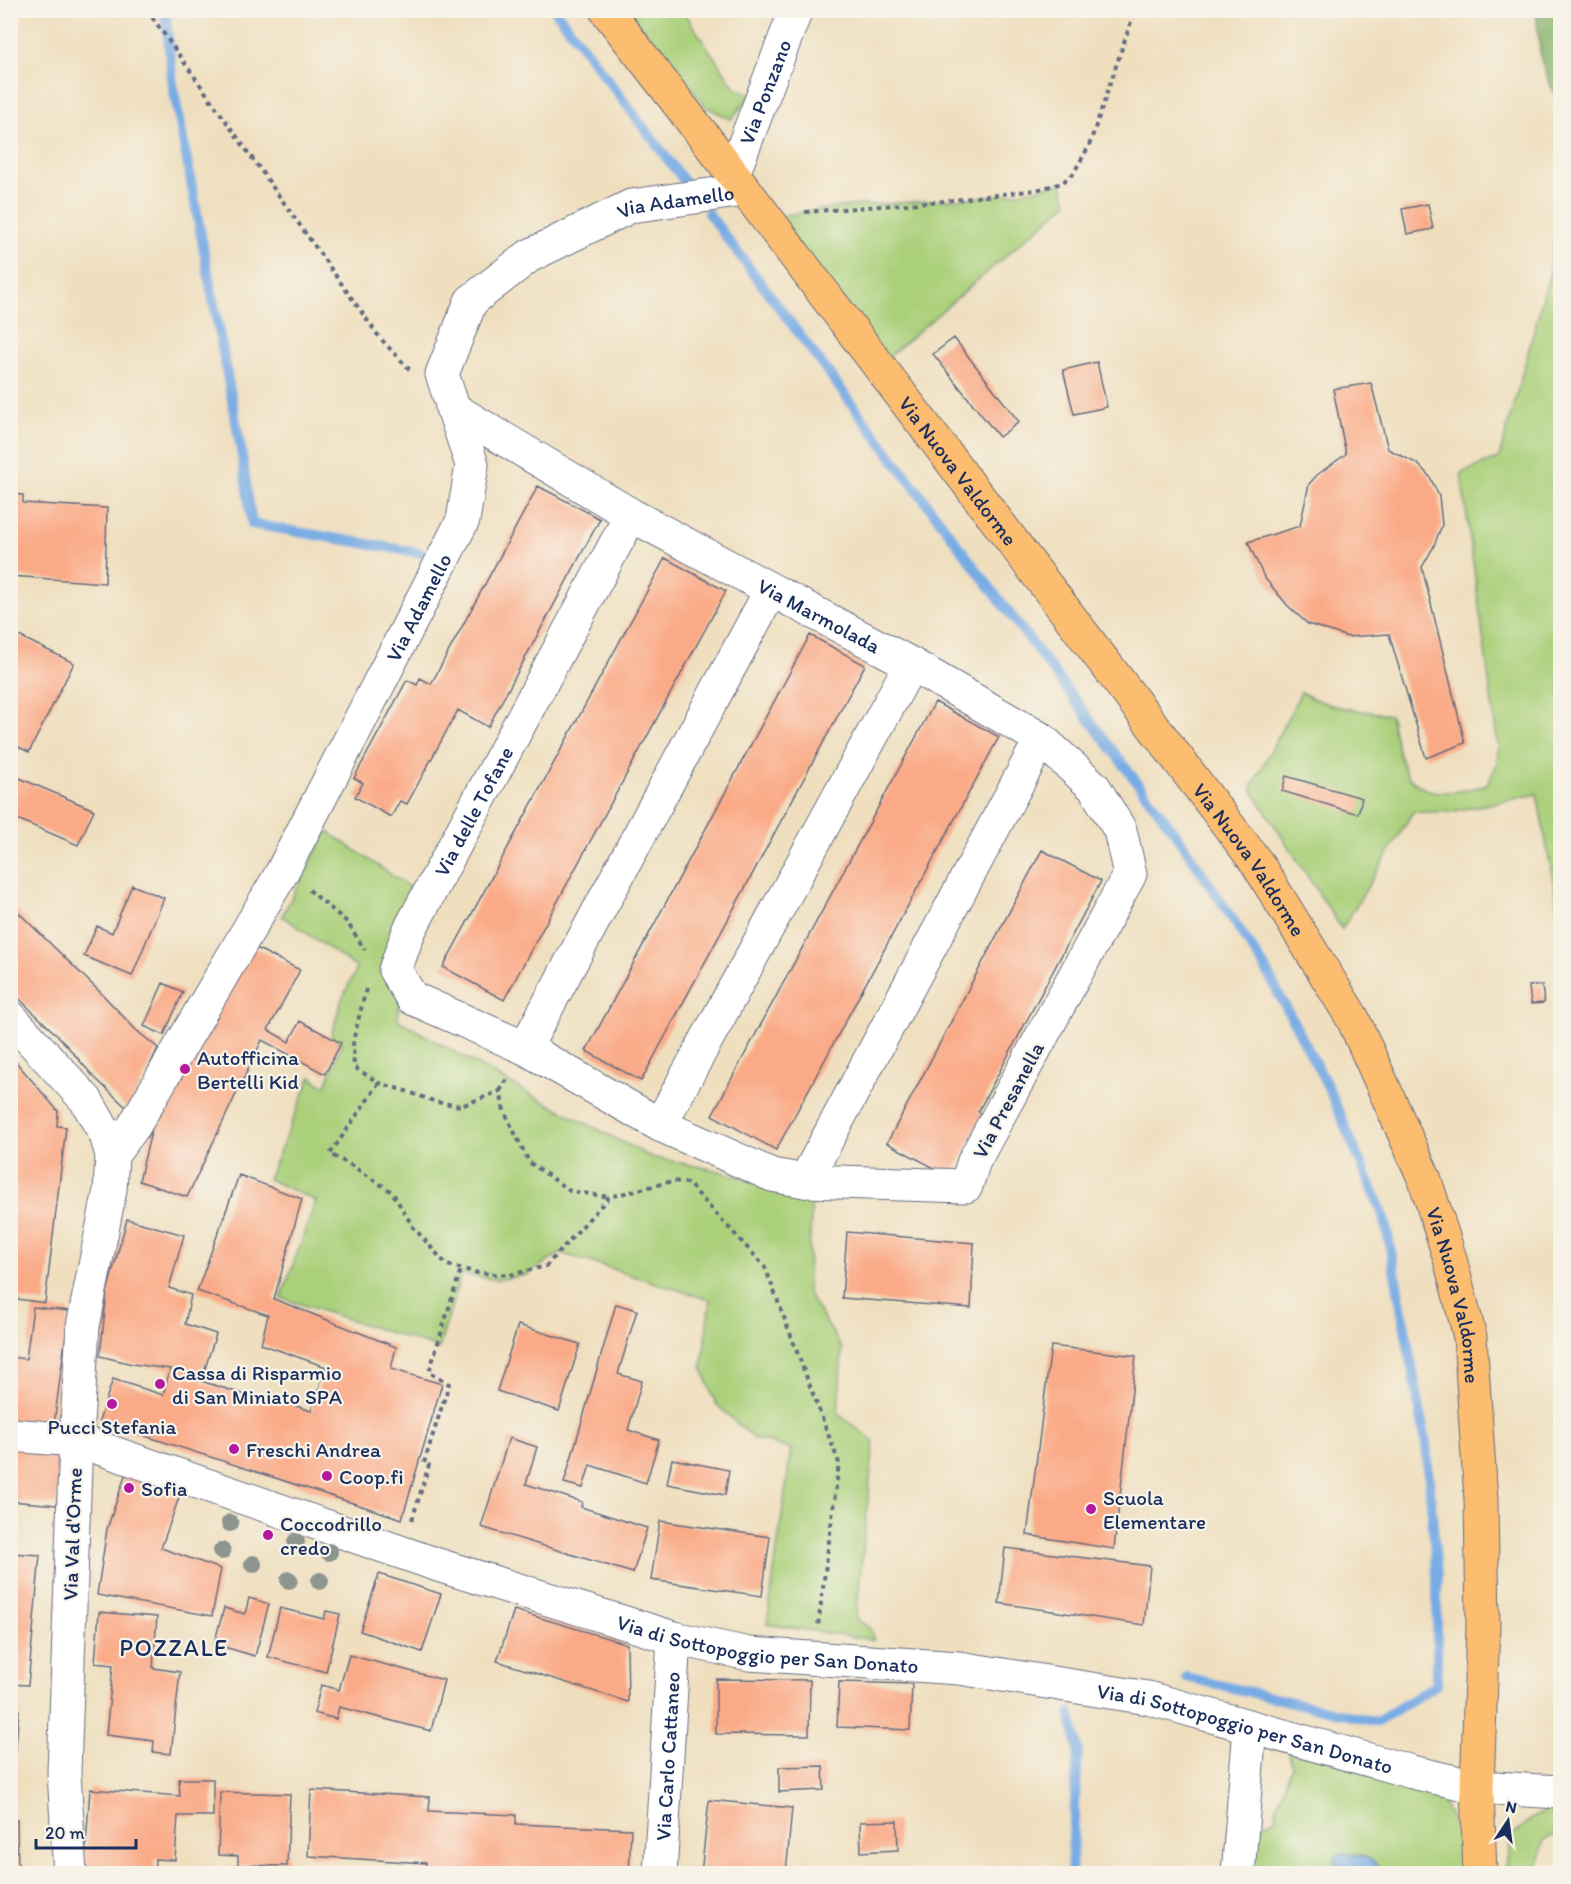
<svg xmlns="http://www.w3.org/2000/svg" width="1571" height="1884" font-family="Itim,sans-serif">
<rect width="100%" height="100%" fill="#f7f3e8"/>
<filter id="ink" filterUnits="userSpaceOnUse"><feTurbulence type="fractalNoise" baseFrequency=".0167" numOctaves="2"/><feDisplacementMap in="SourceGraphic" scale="12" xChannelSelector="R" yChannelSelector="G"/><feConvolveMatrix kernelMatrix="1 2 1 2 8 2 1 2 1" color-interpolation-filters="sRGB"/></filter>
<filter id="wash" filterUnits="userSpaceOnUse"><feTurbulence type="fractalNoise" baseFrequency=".008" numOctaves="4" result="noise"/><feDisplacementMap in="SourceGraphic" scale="24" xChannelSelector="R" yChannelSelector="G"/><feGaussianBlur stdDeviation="1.35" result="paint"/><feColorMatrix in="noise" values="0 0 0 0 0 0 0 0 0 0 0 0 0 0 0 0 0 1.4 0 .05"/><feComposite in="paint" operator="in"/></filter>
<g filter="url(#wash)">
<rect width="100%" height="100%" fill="#efdfbf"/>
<path fill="#aad07a" stroke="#62806c" stroke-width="1.5" d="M630,11h53l52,77 17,6 -21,25 -25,-12z
M1062,183l5,20 -189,163 -111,-147c16,-3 33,-7 49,-9 82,-11 165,-6 246,-27z
M1549,276l11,6v635l-23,-123 -87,18h-37l-71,117 -91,-140 50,-97c27,17 59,18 89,23 5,17 8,48 19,62 19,23 55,15 78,7l10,-20 1,-16 -37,-275 38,-15z
M327,831l97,66 -24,102 -2,21 124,70 129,67 65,13 96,29 -5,93 35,56 -4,66 36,27 -18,177 14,11 4,11 -107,-16 24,-175 -38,-11 -37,-34 -14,-37 8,-67 -149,-47 -35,22 -29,5 -36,-6 -22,74 -158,-50 35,-97 -48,-22 43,-102 14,10 17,-44 -11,-7 11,-37 15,-31 -75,-52z
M1285,1737l137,48 21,19 13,23 10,46h-86l-1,-6 -18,-12 -19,-2 -6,12 10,8 -108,1 3,-38 35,-18 1,-13 15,-39z
M1558,1804h2v29l-16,7 -7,33 -33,1 8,-37 19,-18z"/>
<path fill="#87b26a" stroke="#517064" stroke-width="1.5" d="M1536,11h24v99l-19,-50z
M1560,197v85l-11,-6z"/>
<path fill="#77abe4" stroke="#496da1" stroke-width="1.5" d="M1342,1853c15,2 35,2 38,20h-34c-7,-5 -14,-9 -10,-18z"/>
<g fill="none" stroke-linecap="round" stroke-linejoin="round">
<path stroke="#77abe4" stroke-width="10" d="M165,10l8,76 68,363 11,75 168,29
M555,10l129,171
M708,213l470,624 87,131 63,119 57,132 41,225 11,130v110l-60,38 -191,-45
M1070,1713l8,36 -7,125"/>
</g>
<g id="blocks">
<path fill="#faaa87" d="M1428,204l5,25 -26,5 -5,-25z
M954,338l65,84 -20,15 -66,-83z
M1097,362l10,45 -33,7 -11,-44z
M1371,383l17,66 30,15 12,13 9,19 3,29 -9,23 -11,19 43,176 -39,15 -37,-124 -41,3 -40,-13 -20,-18 -24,-29 -16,-35 52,-16 9,-42 8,-9 29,-21 -13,-65z
M538,486l62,33 -112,208 -30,-17 -51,94 -7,-3 -9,16 -36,-20 8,-14 -9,-5 53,-98 10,5 3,-7 11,6z
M10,494l13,1v8l84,5 -2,75 -95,-7z
M665,558l61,33 -222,409 -61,-33z
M17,635l57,28 -45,89 -19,-9v-95z
M810,635l55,30 -224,416 -55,-30z
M935,702l64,35 -223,413 -64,-35z
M10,774l84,36 -16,35 -68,-29z
M1286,776l76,22 -4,16 -76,-23z
M1042,850l59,31 -123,231 6,3 -33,62 -64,-34z
M132,885l32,13 -32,78 -48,-20 13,-30 15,7z
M10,901l10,13 83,81 33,35 22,18 -29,62 -36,-34 -32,-37 -51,-49z
M248,944l52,26 -32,60 21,12 11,-21 41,22 -16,31 -63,-34 -75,157 -48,-16 14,-57z
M163,983l20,9 -19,43 -20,-9z
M1542,985l2,18 -13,1 -2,-18z
M10,1055l48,56 -1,15 9,1 -21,176 -35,-5z
M239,1175l63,24 -28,100 122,48 -5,22 51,15 -40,135 -303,-98 14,-42 50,16 7,-26 -38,-5 -32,-8 7,-64 20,-73 57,16 -15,53 22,7 -6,29 31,10 -15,47 64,20 2,-5 44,15 15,-44 -65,-23 7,-29 -71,-24z
M847,1232l127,11 -3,65 -129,-10z
M616,1304l21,6 -19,64 24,7 -14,49 31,10 -13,43 -56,-18 -7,23 -19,-5z
M33,1307l36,4 -16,120 -43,-5v-69l16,2z
M518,1325l62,19 -21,67 -62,-20z
M1051,1346l85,10 -22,193 -87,-14z
M509,1438l28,9 -11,37 56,18 -1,5 66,21 -14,45 -152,-46z
M10,1446l52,4 -5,55 -47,-4z
M672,1459l57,11 -4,25 -58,-11z
M126,1473l55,19 -20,56 60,21 -9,47 -115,-21 10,-66z
M660,1521l110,16 -8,59 -111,-16z
M1005,1548l145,18 -6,59 -145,-22z
M10,1553l30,2 -12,130 -18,-1z
M379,1574l62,20 -19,58 -62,-21z
M249,1598l20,6 -14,52 -41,-12 10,-36 21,6z
M280,1608l44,11 2,-8 14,3 -14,58 -58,-15z
M514,1610l113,34 1,58 -131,-41z
M99,1612l58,5 -4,51 27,4 -9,82 -18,-2 1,-11 -48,-6 7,-70 -18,-2z
M349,1655l95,25 -13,51 -92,-24 -3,12 -22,-6 7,-28 18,5z
M716,1679l94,1 -1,55 -93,-1z
M839,1682l73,2 -2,46 -73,-3z
M10,1709l9,1 -6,72 -3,-1z
M823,1766l1,24 -45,2v-25z
M179,1779h34v37h-35l-3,44 -20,-1 -1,15 -70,-2 6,-83 90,7z
M311,1790l119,7 -1,14 87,4v9l115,5 -2,45h-204l1,-11 -118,-7z
M220,1792l70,2 -3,72 -49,-1v-9l-20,-1z
M709,1800l83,8 -6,66h-85z
M10,1820h7l1,54h-8z
M897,1821l1,29 -37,2 -1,-30z"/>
</g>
</g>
<g filter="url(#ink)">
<use href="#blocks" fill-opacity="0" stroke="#656d80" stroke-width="1.5"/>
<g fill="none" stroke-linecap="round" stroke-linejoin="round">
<defs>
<g id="minor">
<path id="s1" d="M733,174l63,-164"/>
<path id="s2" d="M452,408l179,107 280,149 130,75 53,48 26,43 10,44 -156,287 -8,25 -161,-5 -33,-6 -112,-50 -135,-77 -113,-50 -17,-28 14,-39 222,-416"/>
<path d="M10,1017l76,83 20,35 6,20 -2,35 -27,136 -7,114 -12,332 6,102"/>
<path d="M525,1048l246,-458"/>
<path d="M660,1125l251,-461"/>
<path id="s3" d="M112,1155l22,-29 147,-252 182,-354 9,-55 -30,-91 29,-73 58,-45 102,-50 114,-16"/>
<path d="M805,1181l236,-442"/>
<path id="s4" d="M10,1435l66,5 362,125 236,73 75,16 210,14 189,30 264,74 65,15 83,5"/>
<path id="s5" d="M660,1874l14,-236"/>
<path d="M1238,1874l12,-147"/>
</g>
<g id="major">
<path id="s6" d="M606,10l127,164 524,689 96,156 72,161 25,79 20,78 11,163 2,126 -6,161 3,87"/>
</g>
</defs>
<use href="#minor" stroke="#656d80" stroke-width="35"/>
<use href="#major" stroke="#656d80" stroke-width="35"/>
<path stroke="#656d80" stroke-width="4" stroke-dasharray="4.5 4.5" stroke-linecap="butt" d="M147,10l233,328 30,32
M805,212l140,-11 91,-11 26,-7 11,-9 16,-28 46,-136
M309,890l38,32 18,28
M366,989l-13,52 1,26 25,16 27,8 30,11 25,4 39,-15 4,20 25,51 41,29 39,6
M379,1083l-49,71 24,13 38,25 21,35 34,38 31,8 32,2 36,-9 63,-69 64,-16 15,2 77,84 74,196 -21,163
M500,1091l9,-15
M412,1520l17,-55 -5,-2 25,-79 -20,-12 32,-103"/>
<use href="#minor" stroke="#fff" stroke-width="33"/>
<use href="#major" stroke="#fcbd6f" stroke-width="33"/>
</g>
<g fill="#8e948e">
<circle cx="230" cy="1523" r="9"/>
<circle cx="296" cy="1542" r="9"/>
<circle cx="222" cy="1551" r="9"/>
<circle cx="329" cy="1552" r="9"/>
<circle cx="253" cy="1564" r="9"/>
<circle cx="289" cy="1580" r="9"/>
<circle cx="320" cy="1581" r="9"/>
</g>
</g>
<g fill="#b5179e" stroke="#f7f3e8" stroke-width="2">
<circle cx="185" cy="1069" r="6"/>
<circle cx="160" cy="1384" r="6"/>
<circle cx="112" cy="1404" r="6"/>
<circle cx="234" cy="1449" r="6"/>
<circle cx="327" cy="1476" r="6"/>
<circle cx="129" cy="1488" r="6"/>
<circle cx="1091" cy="1509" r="6"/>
<circle cx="268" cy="1535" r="6"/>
</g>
<g text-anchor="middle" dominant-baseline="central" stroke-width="4.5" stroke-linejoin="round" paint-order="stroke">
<g font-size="21" fill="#1b2f5e" stroke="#f7f3e8">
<text stroke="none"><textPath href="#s1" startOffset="88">Via Ponzano</textPath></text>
<text stroke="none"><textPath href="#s3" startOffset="1188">Via Adamello</textPath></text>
<text stroke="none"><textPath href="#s6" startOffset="580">Via Nuova Valdorme</textPath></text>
<text stroke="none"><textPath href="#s3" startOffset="628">Via Adamello</textPath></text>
<text stroke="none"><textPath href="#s2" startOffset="422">Via Marmolada</textPath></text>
<text stroke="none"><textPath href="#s2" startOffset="2002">Via delle Tofane</textPath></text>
<text stroke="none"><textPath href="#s6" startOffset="1066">Via Nuova Valdorme</textPath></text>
<text transform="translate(1008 1100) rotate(-62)">Via Presanella</text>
<text stroke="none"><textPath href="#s6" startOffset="1552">Via Nuova Valdorme</textPath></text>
<text transform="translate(72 1534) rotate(-88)">Via Val d'Orme</text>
<text stroke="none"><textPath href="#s4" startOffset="790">Via di Sottopoggio per San Donato</textPath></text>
<text stroke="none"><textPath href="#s4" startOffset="1276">Via di Sottopoggio per San Donato</textPath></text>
<text stroke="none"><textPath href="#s5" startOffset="118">Via Carlo Cattaneo</textPath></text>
</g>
<g font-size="21" fill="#1b2f5e" stroke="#f7f3e8" text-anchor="start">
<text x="197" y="1057">Autofficina<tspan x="197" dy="24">Bertelli Kid</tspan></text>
<text x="172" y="1372">Cassa di Risparmio<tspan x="172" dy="24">di San Miniato SPA</tspan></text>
<text x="112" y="1426" text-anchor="middle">Pucci Stefania</text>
<text x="246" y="1449">Freschi Andrea</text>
<text x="339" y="1476">Coop.fi</text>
<text x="141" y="1488">Sofia</text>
<text x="1103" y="1497">Scuola<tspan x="1103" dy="24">Elementare</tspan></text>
<text x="280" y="1523">Coccodrillo<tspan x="280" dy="24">credo</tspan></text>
</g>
<g font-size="24" letter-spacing="1.5" fill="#1b2f5e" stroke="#f7f3e8">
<text x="174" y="1647">POZZALE</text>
</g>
</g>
<rect width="1571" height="1884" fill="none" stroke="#f7f3e8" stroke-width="36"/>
<g transform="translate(1508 1821) rotate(13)" stroke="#f7f3e8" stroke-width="4.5" paint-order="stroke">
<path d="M0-4.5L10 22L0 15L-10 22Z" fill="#1b2f5e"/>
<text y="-9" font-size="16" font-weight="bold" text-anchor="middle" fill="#1b2f5e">N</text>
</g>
<path d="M36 1839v9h100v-9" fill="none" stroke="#1b2f5e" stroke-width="3"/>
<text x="45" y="1839" font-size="18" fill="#1b2f5e" stroke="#f7f3e8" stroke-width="4.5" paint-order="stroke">20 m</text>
</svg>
